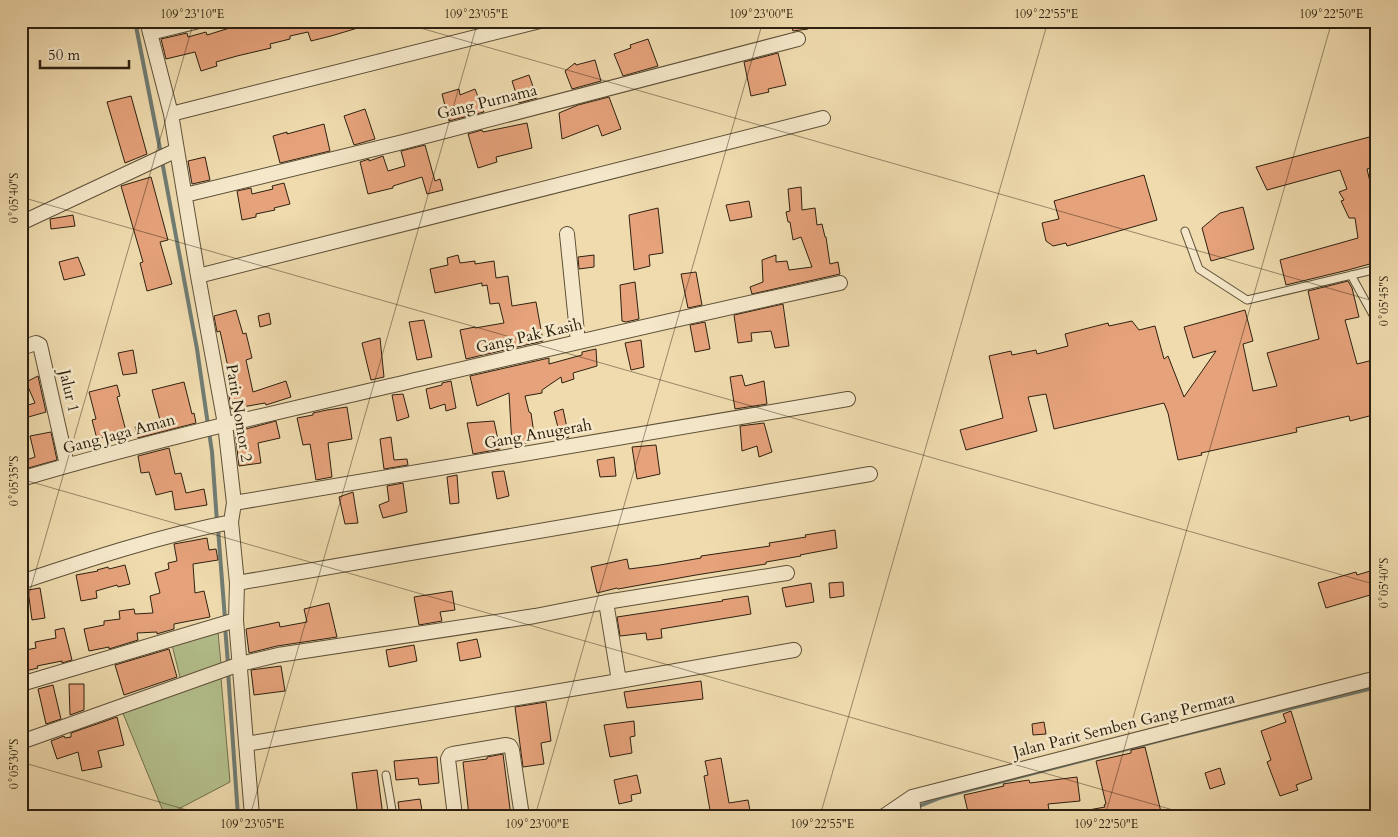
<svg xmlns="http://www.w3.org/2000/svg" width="1398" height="837" font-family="Cardo,serif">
<rect width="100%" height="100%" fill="#efdbae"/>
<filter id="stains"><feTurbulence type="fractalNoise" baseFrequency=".004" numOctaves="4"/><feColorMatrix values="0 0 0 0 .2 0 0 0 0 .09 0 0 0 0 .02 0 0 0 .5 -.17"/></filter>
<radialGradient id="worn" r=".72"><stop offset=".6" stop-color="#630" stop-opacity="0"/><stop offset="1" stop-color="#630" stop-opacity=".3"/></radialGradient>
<path fill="#b4c18e" stroke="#70714f" d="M218,632l3,32 -40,17 -9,-36z
M221,678l9,104 -65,34 -43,-105z"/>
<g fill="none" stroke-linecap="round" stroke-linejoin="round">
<path stroke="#707c73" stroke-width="4" d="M135,21l26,133
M162,161l35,188 11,76
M209,432l3,20 5,70
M218,529l7,90
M225,626l3,38
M228,671l10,145
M917,807l25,-10 231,-60 204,-50
M899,816l12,-6"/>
</g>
<path fill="#e6a27b" stroke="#2d2110" d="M253,21h118v3l-40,12 -20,5 -3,-9 -18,4v3l-20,5 1,4 -34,8 -21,6 1,4 -16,5 -6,-19 -29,7 -5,-20 26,-6 1,4 18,-5 1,3 29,-9v-1z
M790,21h16l2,8 -15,2z
M648,39l10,27 -35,10 -9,-22 17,-6 -1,-3z
M778,53l8,32 -18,4 1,3 -18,4 -7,-34z
M595,60l6,21 -29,8 -7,-18 10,-8 1,2z
M529,75l8,23 -18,5 -7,-22z
M459,89l1,6 15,-6 9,23 -35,9 -7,-27z
M131,96l16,58 -22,9 -18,-61z
M609,97l12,32 -19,7 -4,-11 -36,14 -3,-26 19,-8z
M365,109l10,30 -21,6 -10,-29z
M527,123l5,25 -36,9 1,5 -19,6 -10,-34 14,-4 1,2z
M324,124l6,27 -50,12 -7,-27 14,-4v2z
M1377,135v24l-7,3 1,6 -4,1 4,17 6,-1v77l-29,8 -62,15 -6,-25 78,-22 -3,-20h-6l-8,-17 3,-1 -5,-8 8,-3 -7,-19 -73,20 -11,-23z
M425,145l10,36 5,-2 3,11 -16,4 -5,-17 -29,9v2l-25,6 -8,-32 9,-3v2l14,-5 5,15 17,-5 -4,-15z
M205,157l5,23 -18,4 -4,-23z
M1144,175l13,45 -90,26 -1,-3 -13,3 -7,-5 -4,-18 17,-4 -5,-18z
M151,177l17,63 -8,2 12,42 -25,7 -7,-28 3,-1 -22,-76z
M284,183l6,21 -16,4 1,2 -19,4v3l-14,3 -5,-29 14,-3 1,6 21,-5 -1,-3z
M801,187l1,23 13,-2 2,17 5,-1 3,13h1l4,27 8,-2 2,12 -88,20 -2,-7 13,-5 -1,-22 14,-5v7l11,-1 2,9 23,-3 -11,-30 -8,3 -3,-18h-2l-2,-10 4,-1 -2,-22z
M749,201l3,16 -22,4 -4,-16z
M1243,207l11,42 -43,12 -9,-33 18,-15z
M658,208l5,45 -14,2 1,11 -16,4 -5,-55z
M73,215l2,11 -24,3 -1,-10z
M458,255l2,8 15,-2v3l19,-3 2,17 12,-2 4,30 24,-4 7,39 -77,18 -6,-29 15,-3v1l29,-5 -5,-20 -9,1 -3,-19 -5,1v-3l-47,10 -5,-24 18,-4 -1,-7z
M594,255v12l-15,2 -1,-12z
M78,257l7,18 -21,5 -5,-18z
M696,272l6,33 -14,3 -7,-34z
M1348,281l4,7 7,29 -14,3 12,44 20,-5v55l-27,7 -1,-5 -53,12 1,4 -96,21 1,2 -24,5 -10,-47 -4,-10 -110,26 -8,-35 -18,3 9,34 -71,19 -6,-20 43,-12 -14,-62 22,-5 1,4 24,-5 1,4 31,-8 -3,-12 43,-11 1,3 23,-5 7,9 16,-4 9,33 4,-3 16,41 32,-46 -23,7 -9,-31 61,-17 8,31 -10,3 10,47 24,-5 -10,-33 52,-14 -11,-48z
M635,282l4,37 -13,3 -4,-1 -2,-36z
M783,304l6,42 -14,2 -4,-17 -20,2 1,8 -14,2 -4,-28z
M236,310l7,24 3,-1 6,25 -6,2 7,32 33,-11 5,16 -25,8 -1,-2 -34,6 -2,-14h2l-5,-27 2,-1 -8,-36 -3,1 -3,-16z
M269,313l2,11 -11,3 -2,-11z
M424,320l8,37 -15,3 -8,-38z
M705,322l5,27 -15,3 -5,-27z
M380,338l4,39 -13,3 -9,-37z
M641,340l3,27 -13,3 -6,-27z
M596,349l1,17 -24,7 1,6 -12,4 -1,-6 -19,13v3l-17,3 4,16 2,1 4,28 -23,5 -3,-53 -32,13 -7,-30 79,-18v6l33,-9v-3z
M133,350l4,23 -14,2 -5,-22z
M742,375l3,11 19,-5 3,23 -32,5 -5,-32z
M38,376l8,36 -21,6 -4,-11 14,-4 -9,-21z
M451,381l5,27 -10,3 -1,-7 -15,5 -4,-20 16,-4v-2z
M184,382l8,32 2,-1 2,10 -58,15 -3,-11 25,-7 -8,-30z
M117,385l3,11 -3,1 9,34 -29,8 -5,-19 4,-1 -7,-27z
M403,394l6,23 -12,4 -5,-26z
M347,407l5,32 -24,4 4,34 -16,3 -6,-36 -7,1 -6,-27 16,-3v-2l14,-3z
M563,409l6,28 -8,2 -7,-27z
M276,421l4,17 -22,5 3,20 -22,3 -4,-34z
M494,421l6,28 -27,5 -6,-31z
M764,423l8,29 -13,5 -2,-11 -15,5 -2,-25z
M51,432l6,28 -36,10v-8l14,-5 -5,-21z
M391,437l3,23 13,-1 1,6 -24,4 -4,-30z
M656,445l4,29 -23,5 -5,-32z
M169,448l6,26 6,-1 5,20 18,-4 3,16 -32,5 -3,-19 -16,4 -7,-23 -8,1 -3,-17z
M614,457l2,19 -16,1 -3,-17z
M504,471l5,25 -12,3 -5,-27z
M457,475l2,28 -9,1 -3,-27z
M403,483l4,29 -24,6 -4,-13 10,-4 -2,-15z
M353,492l5,31 -13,1 -6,-27z
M835,530l2,18 -37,7 1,1 -35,6v2l-70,11 -78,14 -1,-1 -20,5 -6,-26 36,-8 2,10 31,-4 41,-7v-2l69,-10 -1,-3 37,-6 -1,-2z
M207,538l2,12 7,-1 2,11 -25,4 2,29 9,-2 6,26 -36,7v5l-14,4 -3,1v-2l-20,1 1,7 -29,9v-2l-20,4 -5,-22 20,-4v-4l16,-2 -1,-8 15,-2 1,5 18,-1 -3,-17 10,-3 -5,-20 14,-4 -1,-6 9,-2 -3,-17z
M125,565l5,19 -12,3 -1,-2 -21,6 1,7 -16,3 -5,-26 22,-4 -1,-1 11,-3 1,2z
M1377,569v24l-51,15 -8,-25 38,-11 1,3z
M843,582l1,14 -14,2 -1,-15z
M811,583l3,19 -28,5 -4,-19z
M40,588l5,30 -13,2 -4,-30z
M452,591l3,19 -15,2 2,9 -23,4 -5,-28z
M748,596l3,18 -90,15 1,9 -15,2 -1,-7 -26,3 -3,-19 106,-16 -1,-1z
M329,603l8,34 -60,9 -28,7 -3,-24 33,-7 1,5 27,-5 -3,-13z
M64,628l8,32 -10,3v-2l-25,5 1,2 -13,3 -4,-20 15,-3 -1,-6 21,-4 -1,-8z
M477,639l4,18 -21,4 -3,-18z
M414,645l3,16 -28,6 -3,-17z
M169,649l8,28 -53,18 -9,-30z
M281,666l4,25 -31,4 -3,-25z
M701,681l2,18 -76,9 -3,-16z
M69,684h15v26l-14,5z
M53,685l8,34 -15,5 -8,-35z
M546,702l5,39 -10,2 3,21 -21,3 -8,-60z
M1291,711l21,68 -16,6 2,5 -18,6 -13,-34 4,-2 -10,-29 25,-9 -3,-8z
M117,717l7,28 -26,6 4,16 -20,4 -4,-19 -21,7 -6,-18 13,-5 1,2 6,-1v-4z
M634,721l1,15 -5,1 2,16 -22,4 -6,-32z
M1044,722l2,12 -13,1 -1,-11z
M1145,747l17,69h-79v-5l22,-4 -1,-2 2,-1 -10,-43 35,-8v-3z
M503,754l8,62h-42l-6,-54 24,-3v-2z
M437,757l2,26 -20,2 -1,-7 -22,2 -2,-19z
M721,758l8,45 19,-3 3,16h-40l-7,-40 4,-1 -3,-14z
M1220,768l5,16 -15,5 -5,-16z
M377,770l6,46h-25l-6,-43z
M637,775l4,18 -10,2 1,6 -13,3 -5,-24z
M1077,777l3,24 -32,3 2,12h-81l-5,-21 40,-9 -1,-2 26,-4 1,3z
M420,799l3,17h-23l-2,-14z"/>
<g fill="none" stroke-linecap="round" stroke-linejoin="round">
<defs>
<path id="lane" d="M1185,231l14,38 48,31 130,-31
M1351,275l26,47
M386,775l7,41"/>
<path id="street" d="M147,21l24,93 27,162 27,148 9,79 -3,19 6,61 -1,37 16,196
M150,33l49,-12
M171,114l369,-93
M185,195l218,-53 395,-103
M21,223l156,-73
M567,234l11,108
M198,276l625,-158
M21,348l15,-5 4,2 27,120
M21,479c134,-40 271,-70 407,-102 137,-32 274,-64 412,-94
M234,503l614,-104
M21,582c69,-23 138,-46 210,-60
M237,583l633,-109
M606,602l13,79 175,-31
M21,684l215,-64
M21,742l219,-78 38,-9 257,-39 71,-14 181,-29
M246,744l373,-63
M912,797l2,19
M455,816l-7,-57 2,-4 3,-1 53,-9 4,1 2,4 10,66
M884,816l28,-19 465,-119"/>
</defs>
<use href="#lane" stroke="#5e5038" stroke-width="9"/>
<use href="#street" stroke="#5e5038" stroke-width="16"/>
<use href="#lane" stroke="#f5e8ca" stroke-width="7"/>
<use href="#street" stroke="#f5e8ca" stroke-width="14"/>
</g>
<path fill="none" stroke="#2d2110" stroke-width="1" stroke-opacity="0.45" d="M396,21l981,281M21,197l1356,388M21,479l1173,337M21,622l173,-601M21,762l187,54M250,816l228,-795M535,816l228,-795M820,816l228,-795M1105,816l227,-795"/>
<g text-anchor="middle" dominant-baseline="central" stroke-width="5" stroke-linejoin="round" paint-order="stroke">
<g font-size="16" fill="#2d2110" stroke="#f5e8ca">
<text transform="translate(487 102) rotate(-14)">Gang Purnama</text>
<text transform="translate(529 336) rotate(-13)">Gang Pak Kasih</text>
<text transform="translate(69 391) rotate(77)">Jalur 1</text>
<text transform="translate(239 413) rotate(81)">Parit Nomor 2</text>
<text transform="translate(119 434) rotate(-15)">Gang Jaga Aman</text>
<text transform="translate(538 434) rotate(-10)">Gang Anugerah</text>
<text transform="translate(1124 725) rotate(-14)">Jalan Parit Semben Gang Permata</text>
</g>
</g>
<rect width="1398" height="837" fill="none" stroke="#efdbae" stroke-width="55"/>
<path d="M40 60v8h89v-8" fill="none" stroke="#2d2110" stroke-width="2.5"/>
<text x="48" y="60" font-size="15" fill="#2d2110" stroke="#f5e8ca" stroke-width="4" paint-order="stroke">50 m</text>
<rect x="28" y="28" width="1342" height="782" fill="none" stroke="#2d2110" stroke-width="2"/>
<g font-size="12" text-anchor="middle" fill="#2d2110">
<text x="192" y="18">109°23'10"E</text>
<text x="476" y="18">109°23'05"E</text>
<text x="761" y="18">109°23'00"E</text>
<text x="1046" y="18">109°22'55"E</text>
<text x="1331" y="18">109°22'50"E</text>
<text transform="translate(14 198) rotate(-90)" y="4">0°05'40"S</text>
<text transform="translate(1384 301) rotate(-90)" y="4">0°05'45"S</text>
<text transform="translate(14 481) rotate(-90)" y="4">0°05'35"S</text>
<text transform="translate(1384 583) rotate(-90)" y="4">0°05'40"S</text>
<text transform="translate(14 764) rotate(-90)" y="4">0°05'30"S</text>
<text x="252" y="828">109°23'05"E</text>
<text x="537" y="828">109°23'00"E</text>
<text x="822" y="828">109°22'55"E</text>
<text x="1106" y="828">109°22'50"E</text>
</g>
<rect width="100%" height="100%" filter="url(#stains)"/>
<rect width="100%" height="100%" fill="url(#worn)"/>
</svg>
